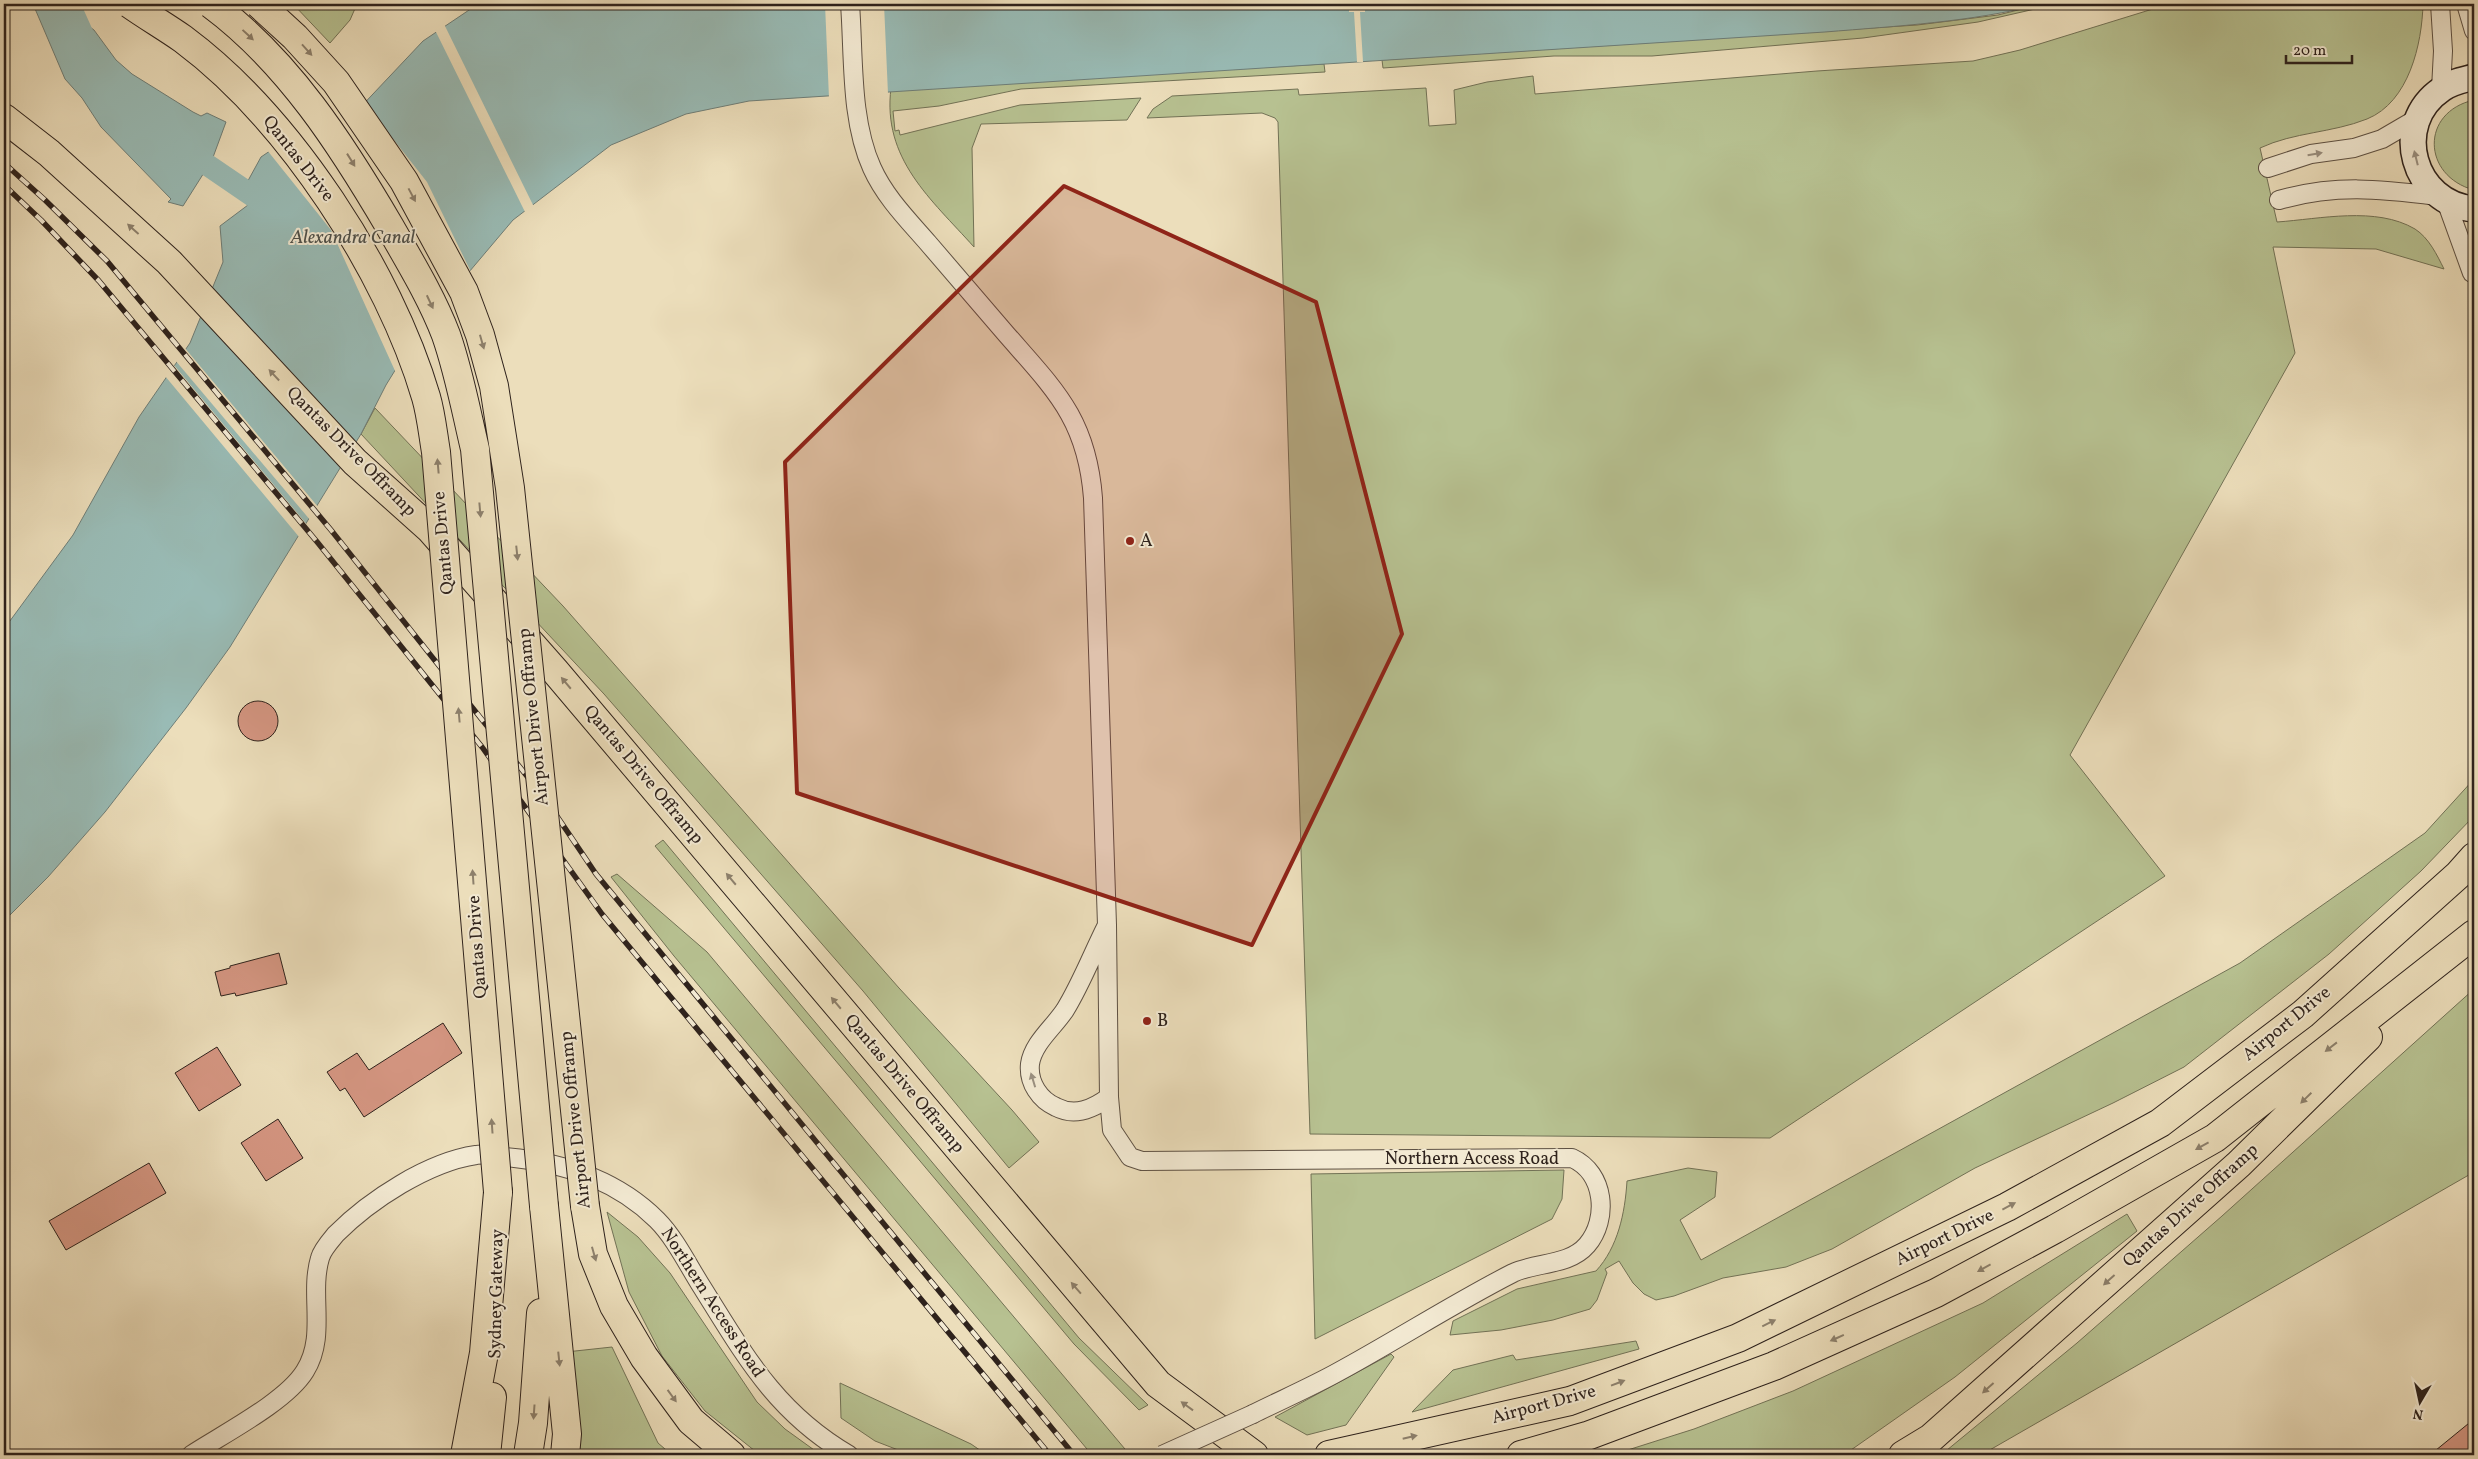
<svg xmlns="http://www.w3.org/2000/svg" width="2478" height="1459" font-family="Vollkorn,serif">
<rect width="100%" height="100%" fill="#ecdebb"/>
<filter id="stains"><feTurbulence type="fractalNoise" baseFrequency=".004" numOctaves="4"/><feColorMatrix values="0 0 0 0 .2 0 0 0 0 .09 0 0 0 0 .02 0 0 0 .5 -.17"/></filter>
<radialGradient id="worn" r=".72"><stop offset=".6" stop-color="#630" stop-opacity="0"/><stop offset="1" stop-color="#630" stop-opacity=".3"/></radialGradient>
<path fill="#b7c191" stroke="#727256" d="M293,4h64l-7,16 -20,23z
M2042,4h15l-79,18 -115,16 -211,18h-98l-171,12 -1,-8 535,-35 81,-10z
M2169,4h254c-1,40 -14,98 -56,115 -35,14 -73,13 -107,29l17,74c43,-3 99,-16 138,7 14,9 22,26 29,40l-68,-20 -103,-2 22,106 -225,402 95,121 -395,262 -460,-4 -32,-1012 -3,-4 -13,-5 -115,5 6,-9 19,-13 126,-7 1,6 127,-7 3,38 27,-2 -2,-34 33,-8 46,-6 2,18 282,-23 156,-10 47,-11z
M1324,64l1,8 -304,17 -82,17 -46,5 2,20 4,-1 1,5 120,-30 121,-7 -14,22 -146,4 -9,24 2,99c-43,-48 -92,-88 -83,-159z
M2474,100v90c-52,-14 -54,-78 0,-90z
M375,408l188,198 336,382 113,122 27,32 -30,26 -146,-177 -259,-297 -243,-260z
M2474,779v37l-53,55 -92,83 -145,113 -71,36 -138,65 -143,81 -46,18 -63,11 -49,18 -18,4 -12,-6 -11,-11 -14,-22 -14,8 2,4 -10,27 -7,9 -37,11 -52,10 -51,5 3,-14 64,-32 79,-18c22,-24 29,-58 31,-90l61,-13 29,4 -2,25 -35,23 21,40 539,-297 185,-130z
M663,840l416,498 69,67 -9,5 -65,-66 -419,-498z
M617,874l90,78 423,503h-38l-418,-499 -63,-79z
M2474,989v183l-493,283h-40l136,-112 145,-127z
M1564,1170l-2,29 -10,20 -237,120 -4,-165z
M607,1212l31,25 32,36 87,129 28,27 36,26h-61l-55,-44 -43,-55 -33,-64z
M2127,1214l10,17 -182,146 -104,73 -12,5h-227l82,-26 99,-38 190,-88z
M1636,1341l3,8 -227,63 41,-42 60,-15 3,5z
M612,1347l46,96 14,12h-97l-9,-103z
M1391,1354l3,3 -48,68 -39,10 -32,-18z
M840,1383l131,61 16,11h-76l-36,-14 -34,-23z"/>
<path fill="#99bbb5" stroke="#6e7e78" d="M33,4h34l2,8 25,18 22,30 16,14 61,38 8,4 6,-3 19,9 -14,38 -29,46 -15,-4 3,-3 -70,-72 -19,-29 -17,-19z
M478,4h1564c-71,18 -144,22 -217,28l-1076,69 -63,13 -75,31 -98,75 -93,110 -34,55 -25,49 -131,213 -44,61 -81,104 -57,65 -44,44v-292l69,-94 66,-118 51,-74 33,-81 -3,-36 28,-21 -4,-17 17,-31 34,-23 22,-2 39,-20 67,-71z"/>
<path fill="#ecdebb" d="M825,4h59l4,90 -59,4z
M1365,5v7h-5l3,50h-6l-3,-50h-5v-6z
M444,24l90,183 -8,7 -91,-184z
M363,101l64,81 44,90 -49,60 -26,41 -65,-143 -64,-80 27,-19 23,-2 37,-19z
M184,347l135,161 -8,13 -136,-161z
M173,364l135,162 -8,12 -135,-162z"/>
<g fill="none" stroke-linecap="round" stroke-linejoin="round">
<path stroke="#99bbb5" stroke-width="22" d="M69,4l18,40
M184,149l85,58"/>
</g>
<path fill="#d59682" stroke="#2e221c" d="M238 721a20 20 0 1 1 40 0a20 20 0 1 1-40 0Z
M279,953l8,31 -51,12 -1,-3 -14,3 -6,-24 15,-4v-2z
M443,1023l19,30 -98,64 -19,-29 -5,3 -13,-19 30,-19 12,17z
M217,1047l24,38 -42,26 -24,-38z
M278,1119l25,39 -37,23 -25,-38z
M149,1163l17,30 -100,57 -17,-29z
M2474,1419v36h-44z"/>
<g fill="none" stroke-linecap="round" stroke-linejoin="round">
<defs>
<path id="street" d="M850,4c4,52 0,116 22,164 13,29 36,52 56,75 27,31 53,62 79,92 49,56 80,85 86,163l14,427 2,172 3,33 18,27 12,4 430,-3c33,15 37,61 15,87 -18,21 -51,17 -74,28 -59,30 -116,67 -175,99 -27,15 -57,28 -85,42
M2440,4l3,47 -2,38
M2466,4l8,27
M2268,168l43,-14 43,-6 28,-9 36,-21
M2279,200c57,-16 100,-11 158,-4
M2446,201l26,72
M1106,927c-14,28 -25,57 -41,83 -11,17 -32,33 -35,54 -2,19 10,36 26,43 19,10 37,2 53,-10
M191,1455c32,-21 95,-53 114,-84 22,-35 4,-76 15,-113 2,-8 11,-18 16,-24 34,-34 92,-72 140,-79 9,-2 20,1 29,2 56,5 112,23 152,63 17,17 30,43 43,64 44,70 75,128 149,171"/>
<path id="secondary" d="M2474,77c-11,3 -23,5 -32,12 -52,35 -29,115 32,120"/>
<path id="highway" d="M4,118l45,35 120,109 186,200 75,67 125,142 603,713 96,71
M544,1206l23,228 -2,21
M585,1206l8,48 21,52 30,51 47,64 40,34
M465,1455l19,-102 14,-161
M486,1455l6,-58
M528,1455l5,-32 8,-110
M1329,1455l241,-54 168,-63 269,-131 153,-84 143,-109 155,-139 16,-18
M1521,1455l66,-19 187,-70 162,-73 119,-64 160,-91 259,-204
M1903,1455l28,-17 308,-274 129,-127"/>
</defs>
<use href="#street" stroke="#5e5144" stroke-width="20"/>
<use href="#secondary" stroke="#2e221c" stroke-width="28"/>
<use href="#highway" stroke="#2e221c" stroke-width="30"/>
<use href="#street" stroke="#f3ead3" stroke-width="18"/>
<use href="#secondary" stroke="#f3ead3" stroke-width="25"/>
<use href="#highway" stroke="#ecdebb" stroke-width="28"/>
<defs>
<path id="rail" d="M4,163l41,37 62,61 224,269 215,270 50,74 478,581
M4,185l37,35 58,61 219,262 164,204 120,167 448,541"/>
</defs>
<use href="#rail" stroke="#2e221c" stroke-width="5.5"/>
<use href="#rail" stroke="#f3ead3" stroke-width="4" stroke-dasharray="11" stroke-linecap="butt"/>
<defs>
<path id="street-bridge" d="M1162,1455l91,-41"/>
<path id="highway-bridge" d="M130,4c17,12 36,23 53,35 106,79 206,232 243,358 5,17 7,37 10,55l62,740
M211,4c77,57 131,141 179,223 20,35 42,71 56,108 13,37 20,76 29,114l69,757
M259,4l36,33 41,45 68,99 60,111 16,43 14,51 16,102 75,718"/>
</defs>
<use href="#street-bridge" stroke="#5e5144" stroke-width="20" stroke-linecap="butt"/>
<use href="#highway-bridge" stroke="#2e221c" stroke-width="30" stroke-linecap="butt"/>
<use href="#street-bridge" stroke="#f3ead3" stroke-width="18"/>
<use href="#highway-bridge" stroke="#ecdebb" stroke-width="28"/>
</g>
<defs><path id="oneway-solid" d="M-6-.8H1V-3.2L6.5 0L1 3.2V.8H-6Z" transform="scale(1.25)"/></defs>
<g fill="#8d806c">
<use href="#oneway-solid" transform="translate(248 35) rotate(43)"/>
<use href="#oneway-solid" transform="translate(307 50) rotate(48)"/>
<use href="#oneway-solid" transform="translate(351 160) rotate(58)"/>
<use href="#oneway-solid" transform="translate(412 195) rotate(62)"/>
<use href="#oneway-solid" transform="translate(133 229) rotate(-138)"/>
<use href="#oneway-solid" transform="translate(430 302) rotate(65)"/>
<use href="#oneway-solid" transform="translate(482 342) rotate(74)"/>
<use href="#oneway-solid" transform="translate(274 375) rotate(-133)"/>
<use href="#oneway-solid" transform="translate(438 466) rotate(-95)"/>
<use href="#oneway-solid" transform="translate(480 510) rotate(85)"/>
<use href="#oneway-solid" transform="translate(517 553) rotate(84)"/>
<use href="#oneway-solid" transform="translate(566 683) rotate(-130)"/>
<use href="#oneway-solid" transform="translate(459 715) rotate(-95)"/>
<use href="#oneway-solid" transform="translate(473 877) rotate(-94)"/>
<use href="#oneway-solid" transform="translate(731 879) rotate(-130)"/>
<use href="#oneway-solid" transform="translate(836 1003) rotate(-130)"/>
<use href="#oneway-solid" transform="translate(2331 1047) rotate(142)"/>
<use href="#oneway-solid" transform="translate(2306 1098) rotate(136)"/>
<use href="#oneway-solid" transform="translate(492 1126) rotate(-94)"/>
<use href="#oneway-solid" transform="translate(2202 1146) rotate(151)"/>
<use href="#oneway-solid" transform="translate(2009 1206) rotate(-28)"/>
<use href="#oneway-solid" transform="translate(594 1254) rotate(74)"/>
<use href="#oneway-solid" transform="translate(1984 1268) rotate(151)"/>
<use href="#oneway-solid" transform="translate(2109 1280) rotate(138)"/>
<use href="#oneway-solid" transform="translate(1076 1288) rotate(-131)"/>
<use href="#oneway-solid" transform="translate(1769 1323) rotate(-26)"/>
<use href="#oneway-solid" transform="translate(1837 1338) rotate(156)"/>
<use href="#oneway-solid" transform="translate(559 1359) rotate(84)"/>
<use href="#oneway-solid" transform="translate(1618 1383) rotate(-21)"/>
<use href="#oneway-solid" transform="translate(1988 1388) rotate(138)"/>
<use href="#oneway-solid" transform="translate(672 1396) rotate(54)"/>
<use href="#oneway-solid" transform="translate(1187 1406) rotate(-144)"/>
<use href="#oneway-solid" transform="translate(534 1412) rotate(94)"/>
<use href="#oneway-solid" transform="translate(1410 1437) rotate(-13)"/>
</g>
<g fill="#9a9081">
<use href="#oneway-solid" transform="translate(2315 154) rotate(-10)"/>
<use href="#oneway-solid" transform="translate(2416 158) rotate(-104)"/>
<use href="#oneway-solid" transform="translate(1033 1080) rotate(-107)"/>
</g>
<path fill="#8f2418" fill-opacity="0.2" stroke="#8f2418" stroke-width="4" stroke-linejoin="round" d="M1064,186l252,116 86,332 -150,311 -455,-152 -12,-331z"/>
<g fill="#8f2418" stroke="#f3ead3" stroke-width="2">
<circle cx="1130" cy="541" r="5"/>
<circle cx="1147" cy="1021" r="5"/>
</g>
<g text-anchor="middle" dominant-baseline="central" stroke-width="4" stroke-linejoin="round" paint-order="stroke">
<g font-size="18" fill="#2e221c" stroke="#f3ead3">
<text transform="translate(298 159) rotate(52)">Qantas Drive</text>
<text transform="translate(351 452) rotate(45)">Qantas Drive Offramp</text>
<text transform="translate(444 543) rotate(-95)">Qantas Drive</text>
<text transform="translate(534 717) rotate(-96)">Airport Drive Offramp</text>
<text transform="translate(643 775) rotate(50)">Qantas Drive Offramp</text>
<text transform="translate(478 947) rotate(-94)">Qantas Drive</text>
<text transform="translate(2287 1024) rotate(-39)">Airport Drive</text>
<text transform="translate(904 1084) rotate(50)">Qantas Drive Offramp</text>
<text transform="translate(576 1120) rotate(-96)">Airport Drive Offramp</text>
<text x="1472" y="1159">Northern Access Road</text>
<text transform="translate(2191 1206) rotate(-42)">Qantas Drive Offramp</text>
<text transform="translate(1945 1238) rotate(-26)">Airport Drive</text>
<text transform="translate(497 1294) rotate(-89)">Sydney Gateway</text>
<text transform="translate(712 1303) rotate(57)">Northern Access Road</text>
<text transform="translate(1544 1405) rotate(-15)">Airport Drive</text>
</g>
<g font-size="18" fill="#2e221c" stroke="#f3ead3" text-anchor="start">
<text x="1140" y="541">A</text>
<text x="1157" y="1021">B</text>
</g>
<g font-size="19" font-style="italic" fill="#4e504a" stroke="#f3ead3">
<text x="353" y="238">Alexandra Canal</text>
</g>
</g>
<rect width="2478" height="1459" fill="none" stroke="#ecdebb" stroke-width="20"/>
<rect x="5" y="5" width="2468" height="1449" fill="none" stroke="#2e221c" stroke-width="2.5"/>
<rect x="10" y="10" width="2458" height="1439" fill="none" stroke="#2e221c"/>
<g transform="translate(2420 1402) rotate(189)" stroke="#f3ead3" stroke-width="4" paint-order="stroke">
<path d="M0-4L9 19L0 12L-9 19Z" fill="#2e221c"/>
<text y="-8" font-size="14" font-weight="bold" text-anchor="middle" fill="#2e221c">N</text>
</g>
<path d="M2286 55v8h66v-8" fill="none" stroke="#2e221c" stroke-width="2.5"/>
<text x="2293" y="55" font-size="15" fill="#2e221c" stroke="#f3ead3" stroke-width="4" paint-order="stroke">20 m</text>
<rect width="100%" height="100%" filter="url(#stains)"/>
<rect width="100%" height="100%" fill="url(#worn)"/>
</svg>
